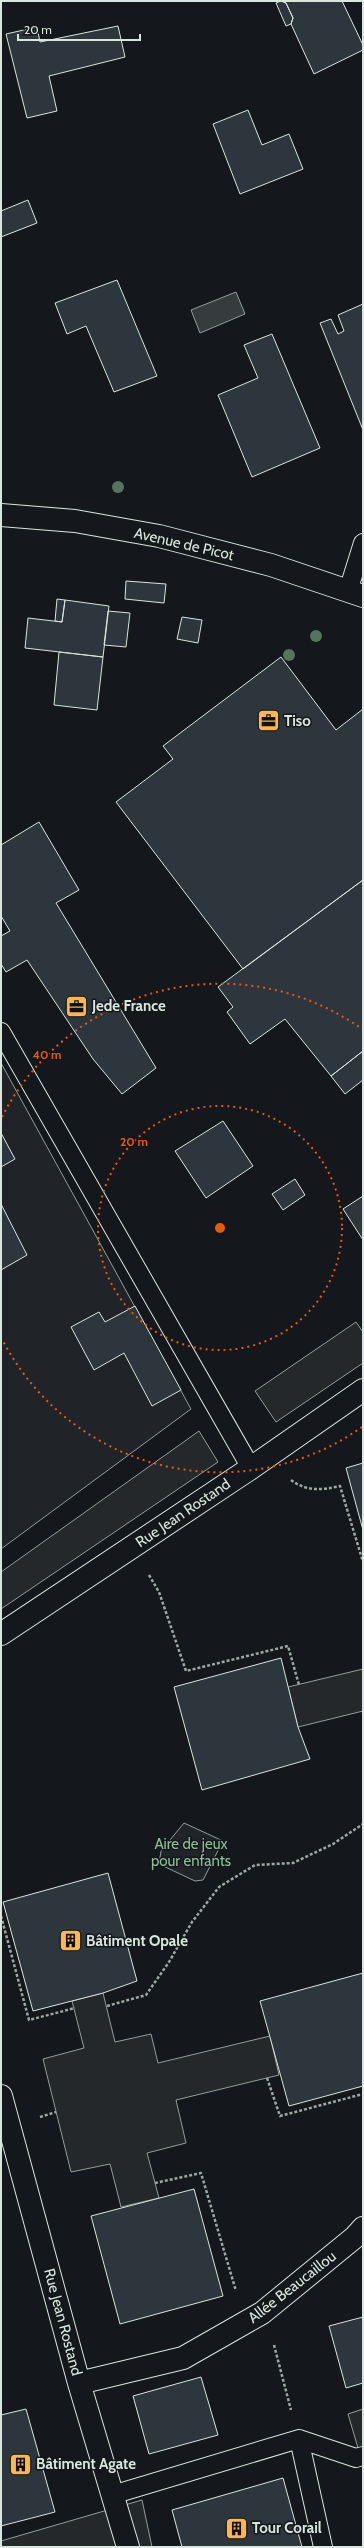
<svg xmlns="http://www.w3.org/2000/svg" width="364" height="2548" font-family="Cabin,sans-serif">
<rect width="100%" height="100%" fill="#14181c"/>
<path fill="#202428" stroke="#939e99" d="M1,1063l190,346 -190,140z
M184,1823l39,18 -20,39 -8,1 -36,-17 2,-13z"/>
<path fill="#24282b" stroke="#939e99" d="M356,1322l7,10v31l-87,59 -21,-31z
M199,1431l19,31 -217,147v-37z
M363,1669v42l-65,16 -10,-40z
M103,1993l12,49 36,-8 7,29 112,-27 9,39 -103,25 10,43 -39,10 12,45 -38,9 -11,-43 -39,8 -28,-113 41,-11 -12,-47z
M363,2409v56l-15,-51z
M142,2500l10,47h-151v-6z"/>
<path fill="#363b3e" stroke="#939e99" d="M236,292l9,22 -45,19 -9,-23z"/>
<path fill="#2c363c" stroke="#d8e6dc" d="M281,1l5,2 7,15 -2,6 -5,2 -10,-23z
M281,1h61l21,44v5l-49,24 -23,-50 2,-6 -7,-15z
M118,26l7,31 -76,19 8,35 -30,7 -21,-84 31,-7 3,15z
M248,110l14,35 27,-11 14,35 -63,25 -27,-70z
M28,200l9,23 -36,14v-26z
M117,280l40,96 -43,16 -28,-66 -19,8 -12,-31z
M363,304v126l-43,-107 11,-4 7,15 6,-3 -6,-16z
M272,334l48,114 -68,29 -34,-82 40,-17 -14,-33z
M126,581l40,3 -2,19 -39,-4z
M57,599l8,1 -3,22 -7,-1z
M65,600l44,6 -6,51 -78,-9 3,-30 34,4z
M108,611l22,2 -4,34 -22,-2z
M182,617l20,3 -4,23 -21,-4z
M59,652l44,5 -6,53 -43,-5z
M281,657l55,73 27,-21v171l-120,89 -127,-167 57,-43 -10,-13z
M39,822l40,68 -23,13 100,165 -34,26 -29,-35 -66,-99 -21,12 -5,-8v-28l9,-5 -9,-15v-71z
M363,880v171l-32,25 -46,-57 -35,25 -23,-32 6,-5 -15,-20z
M363,1051v29l-18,14 -14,-18z
M223,1121l30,45 -47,32 -31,-47z
M1,1133l14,26 -14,8z
M295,1179l10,16 -22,15 -11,-16z
M363,1196v44l-20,-31z
M1,1204l26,51 -26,15z
M135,1306l46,84 -29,16 -28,-53 -30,17 -23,-43 28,-15 6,10z
M363,1463v67l-17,-62z
M281,1658l17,69 12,32 -108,31 -28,-103z
M108,1873l29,108 -34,12 -70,18 -30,-109z
M363,1973v113l-74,20 -29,-105z
M194,2189l29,107 -103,28 -29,-108z
M363,2317v66l-17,5 -17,-62z
M201,2377l17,58 -69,19 -16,-58z
M26,2409l29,103 -54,14v-111z
M283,2478l19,69h-120l-10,-37z"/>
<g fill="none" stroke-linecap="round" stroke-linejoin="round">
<defs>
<path id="service" d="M348,591l15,-48
M1,1032l250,436
M299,2439l24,108
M112,2495l187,-56 57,19 7,-2"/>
<path id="minor" d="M1,1634l250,-166 112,-78
M1,2096l78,287 49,164
M79,2383l104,-25 79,-45 93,-76 8,-9"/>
<path id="tertiary" d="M1,515l74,6 84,15 112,29 92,31"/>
</defs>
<use href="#service" stroke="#d8e6dc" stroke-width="20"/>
<use href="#minor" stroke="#d8e6dc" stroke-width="24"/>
<use href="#tertiary" stroke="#d8e6dc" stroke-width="24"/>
<path stroke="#9da8a2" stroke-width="2.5" stroke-dasharray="3 2" stroke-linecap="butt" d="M291,1480c16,12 31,10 49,6l23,76
M149,1575l10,17 27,79 102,-25 11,39
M1,1916l28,104 46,-12
M107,2006l39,-11 23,-33 23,-40 27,-35 36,-22 38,-2 40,-19 30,-20
M267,2078l13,38 83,-22
M40,2117l16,-5
M155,2183l46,-10 35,118
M274,2345l17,65"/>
<use href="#service" stroke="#14181c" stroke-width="18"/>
<use href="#minor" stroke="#14181c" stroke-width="22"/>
<use href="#tertiary" stroke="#14181c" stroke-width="22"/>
</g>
<g fill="#55745f">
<circle cx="118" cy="487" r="6"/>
<circle cx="316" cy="636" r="6"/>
<circle cx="289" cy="655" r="6"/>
</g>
<g fill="none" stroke="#e8590c" stroke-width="2" stroke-dasharray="2 4">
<circle cx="220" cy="1228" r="122"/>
<path d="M362 1427A245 245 0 0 1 2 1339M2 1117A245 245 0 0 1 362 1029"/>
</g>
<defs>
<symbol id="office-square" viewBox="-11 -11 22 22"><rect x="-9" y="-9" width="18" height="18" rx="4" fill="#ffb74d" stroke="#14181c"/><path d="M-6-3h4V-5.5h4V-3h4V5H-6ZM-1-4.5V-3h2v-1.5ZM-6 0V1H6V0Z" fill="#111"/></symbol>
<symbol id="building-square" viewBox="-11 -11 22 22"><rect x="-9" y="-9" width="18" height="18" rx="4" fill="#ffb74d" stroke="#14181c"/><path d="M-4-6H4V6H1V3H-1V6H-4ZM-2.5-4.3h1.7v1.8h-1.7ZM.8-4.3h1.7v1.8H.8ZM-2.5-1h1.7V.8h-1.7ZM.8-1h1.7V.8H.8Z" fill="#111"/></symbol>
</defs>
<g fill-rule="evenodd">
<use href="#office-square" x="256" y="708" width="25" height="25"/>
<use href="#office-square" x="64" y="994" width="25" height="25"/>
<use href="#building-square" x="58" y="1928" width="25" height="25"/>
<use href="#building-square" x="8" y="2452" width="25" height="25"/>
<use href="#building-square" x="224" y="2516" width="25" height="25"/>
</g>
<g text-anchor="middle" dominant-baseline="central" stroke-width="3" stroke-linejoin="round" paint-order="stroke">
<g font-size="15" fill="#d8e6dc" stroke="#14181c">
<text transform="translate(184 544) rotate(13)">Avenue de Picot</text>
<text transform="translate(183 1513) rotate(-34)">Rue Jean Rostand</text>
<text transform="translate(292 2287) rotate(-38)">Allée Beaucaillou</text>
<text transform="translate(63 2322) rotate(75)">Rue Jean Rostand</text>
</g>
<g font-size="15" font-weight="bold" fill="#d8e6dc" stroke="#14181c" text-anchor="start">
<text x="284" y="721">Tiso</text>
<text x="92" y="1006">Jede France</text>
<text x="86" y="1941">Bâtiment Opale</text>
<text x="36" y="2464">Bâtiment Agate</text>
<text x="252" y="2528">Tour Corail</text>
</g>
<g font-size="15" fill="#8ac095" stroke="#14181c">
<text x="191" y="1844">Aire de jeux<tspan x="191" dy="17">pour enfants</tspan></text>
</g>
</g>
<circle cx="220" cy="1228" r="6" fill="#e8590c" stroke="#14181c" stroke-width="2"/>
<g font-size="12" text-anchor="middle" font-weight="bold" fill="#e8590c" stroke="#14181c" stroke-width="3" stroke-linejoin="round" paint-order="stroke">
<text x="47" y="1059">40 m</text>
<text x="134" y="1146">20 m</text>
</g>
<rect width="364" height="2548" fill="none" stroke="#d8e6dc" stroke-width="4"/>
<path d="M18 34v6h122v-6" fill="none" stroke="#d8e6dc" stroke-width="2"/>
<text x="24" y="34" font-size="12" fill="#d8e6dc" stroke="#14181c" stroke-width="3" paint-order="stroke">20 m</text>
</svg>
